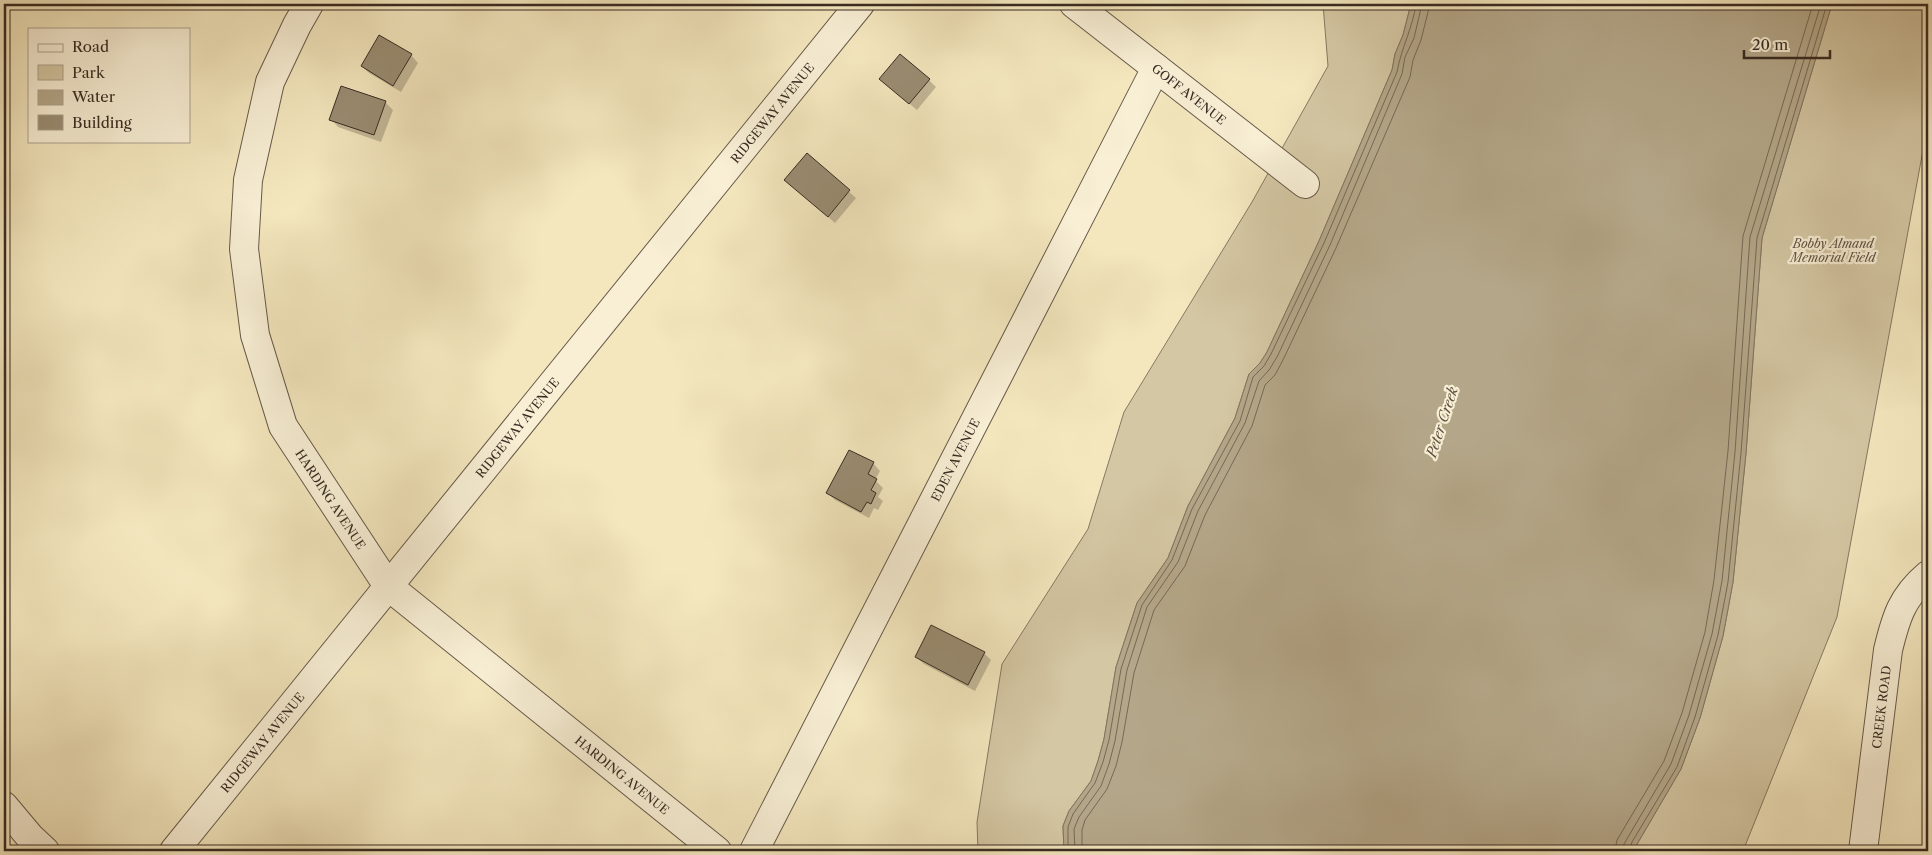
<svg xmlns="http://www.w3.org/2000/svg" width="1932" height="855" font-family="'Libre Caslon Text',serif">
<rect width="100%" height="100%" fill="#f4e7be"/>
<filter id="stains"><feTurbulence type="fractalNoise" baseFrequency=".004" numOctaves="4"/><feColorMatrix values="0 0 0 0 .2 0 0 0 0 .09 0 0 0 0 .02 0 0 0 .5 -.17"/></filter>
<radialGradient id="worn" r=".72"><stop offset=".6" stop-color="#630" stop-opacity="0"/><stop offset="1" stop-color="#630" stop-opacity=".3"/></radialGradient>
<path fill="#d4c7a3" stroke="#867962" d="M1323,4h88l-8,31 -8,19 -3,16 -73,171 -52,111 -7,11 -11,11 -14,44 -47,88 -20,52 -31,45 -21,64 -12,72 -6,22 -7,20 -22,30 -6,15 1,25h-86l-1,-29 25,-158 86,-135 36,-117 128,-210 76,-136z
M1832,4h96v119l-91,494 -94,234h-110l48,-82 19,-51 23,-82 10,-54 13,-129 16,-215z"/>
<path fill="#b4a789" stroke="#827560" d="M1411,4h421l-70,234 -16,215 -13,129 -10,54 -23,82 -19,51 -48,82h-569l-1,-25 6,-15 22,-30 7,-20 6,-22 12,-72 21,-64 31,-45 20,-52 47,-88 14,-44 11,-11 7,-11 52,-111 73,-171 3,-16 8,-19z"/>
<path fill="#0003" d="M380,36l31,19 7,8 -17,29 -32,-19 -7,-7z
M929,80l7,7 -19,23 -29,-24z
M385,102l8,8 -12,32 -43,-15 -7,-8z
M807,155l49,43 -21,25 -49,-43z
M873,463l7,8 -5,9 8,8 -5,9 5,4 -5,9 -4,-2 -5,10 -34,-18 -7,-7z
M984,653l7,7 -16,31 -51,-27 -8,-7z"/>
<g fill="none" stroke-linecap="round" stroke-linejoin="round">
<path stroke="#766956" stroke-width="1" d="M1068,851v-24l5,-13 22,-31 8,-21 6,-22 12,-71 21,-64 30,-45 20,-51 48,-88 13,-44 11,-11 7,-12 53,-111 73,-171c4,-23 16,-45 19,-68
M1075,851l-1,-22 5,-12 22,-31 8,-22 6,-23 12,-71 20,-63 31,-45 20,-51 47,-88 14,-42 10,-11 8,-13 53,-112 72,-171 3,-17 9,-19 8,-34
M1082,851v-21l3,-10 22,-31 9,-23 6,-24 12,-69 20,-63 31,-44 20,-51 47,-89 13,-41 10,-10 8,-15 53,-112 74,-171 3,-17 8,-20 9,-36
M1615,851l2,-11 47,-79 18,-48 23,-81 9,-52 14,-129 15,-215 70,-232
M1622,851l2,-7 47,-80 18,-49 23,-81 10,-53 13,-129 15,-215 71,-233
M1629,851l3,-9 45,-75 18,-50 23,-82 10,-53 13,-129 16,-215 70,-234"/>
</g>
<path fill="#9a8d73" stroke="#382b22" d="M379,35l33,19 -19,32 -32,-20z
M900,54l30,25 -21,25 -30,-25z
M341,86l45,15 -12,34 -45,-15z
M807,153l43,37 -22,27 -44,-37z
M849,450l25,12 -6,12 9,5 -6,11 5,3 -5,11 -4,-2 -6,10 -35,-19z
M931,625l54,27 -17,33 -53,-28z"/>
<g fill="none" stroke-linecap="round" stroke-linejoin="round">
<defs>
<g id="minor">
<path id="s1" d="M309,4l-12,21 -27,57 -22,98 -4,69 11,86 28,91 105,160 329,265"/>
<path id="s2" d="M1074,4l231,180"/>
<path d="M4,806l26,31 15,14"/>
<path id="s3" d="M174,851l686,-847"/>
<path id="s4" d="M754,851l402,-783"/>
<path id="s5" d="M1863,851l25,-201c8,-33 14,-53 40,-75"/>
</g>
</defs>
<use href="#minor" stroke="#675a49" stroke-width="30"/>
<use href="#minor" stroke="#f8efd5" stroke-width="28"/>
</g>
<g text-anchor="middle" dominant-baseline="central" stroke-width="4.5" stroke-linejoin="round" paint-order="stroke">
<g font-size="12" fill="#382b22" stroke="#f8efd5">
<text stroke="none"><textPath href="#s2" startOffset="146">GOFF AVENUE</textPath></text>
<text stroke="none"><textPath href="#s3" startOffset="950">RIDGEWAY AVENUE</textPath></text>
<text stroke="none"><textPath href="#s3" startOffset="545">RIDGEWAY AVENUE</textPath></text>
<text stroke="none"><textPath href="#s4" startOffset="440">EDEN AVENUE</textPath></text>
<text stroke="none"><textPath href="#s1" startOffset="526">HARDING AVENUE</textPath></text>
<text stroke="none"><textPath href="#s5" startOffset="145">CREEK ROAD</textPath></text>
<text stroke="none"><textPath href="#s3" startOffset="140">RIDGEWAY AVENUE</textPath></text>
<text stroke="none"><textPath href="#s1" startOffset="931">HARDING AVENUE</textPath></text>
</g>
<g font-size="12" font-style="italic" fill="#5f5242" stroke="#f8efd5">
<text x="1833" y="243">Bobby Almand<tspan x="1833" dy="14">Memorial Field</tspan></text>
</g>
<g font-size="14" font-style="italic" fill="#5d5041" stroke="#f8efd5">
<text transform="translate(1442 422) rotate(-72)">Peter Creek</text>
</g>
</g>
<rect width="1932" height="855" fill="none" stroke="#f4e7be" stroke-width="20"/>
<rect x="5" y="5" width="1922" height="845" fill="none" stroke="#382b22" stroke-width="2.5"/>
<rect x="10" y="10" width="1912" height="835" fill="none" stroke="#382b22"/>
<rect x="28" y="28" width="162" height="115" fill="#f8efd5" stroke="#aba18d"/>
<rect x="38" y="44" width="25" height="8" fill="#f8efd5" stroke="#aba18d"/>
<text x="72" y="52" font-size="15" fill="#382b22">Road</text>
<rect x="38" y="65" width="25" height="15" fill="#d4c7a3" stroke="#aba18d"/>
<text x="72" y="78" font-size="15" fill="#382b22">Park</text>
<rect x="38" y="90" width="25" height="15" fill="#b4a789" stroke="#aba18d"/>
<text x="72" y="102" font-size="15" fill="#382b22">Water</text>
<rect x="38" y="115" width="25" height="15" fill="#9a8d73" stroke="#aba18d"/>
<text x="72" y="128" font-size="15" fill="#382b22">Building</text>
<path d="M1744 50v8h86v-8" fill="none" stroke="#382b22" stroke-width="2.5"/>
<text x="1752" y="50" font-size="15" fill="#382b22" stroke="#f8efd5" stroke-width="4" paint-order="stroke">20 m</text>
<rect width="100%" height="100%" filter="url(#stains)"/>
<rect width="100%" height="100%" fill="url(#worn)"/>
</svg>
